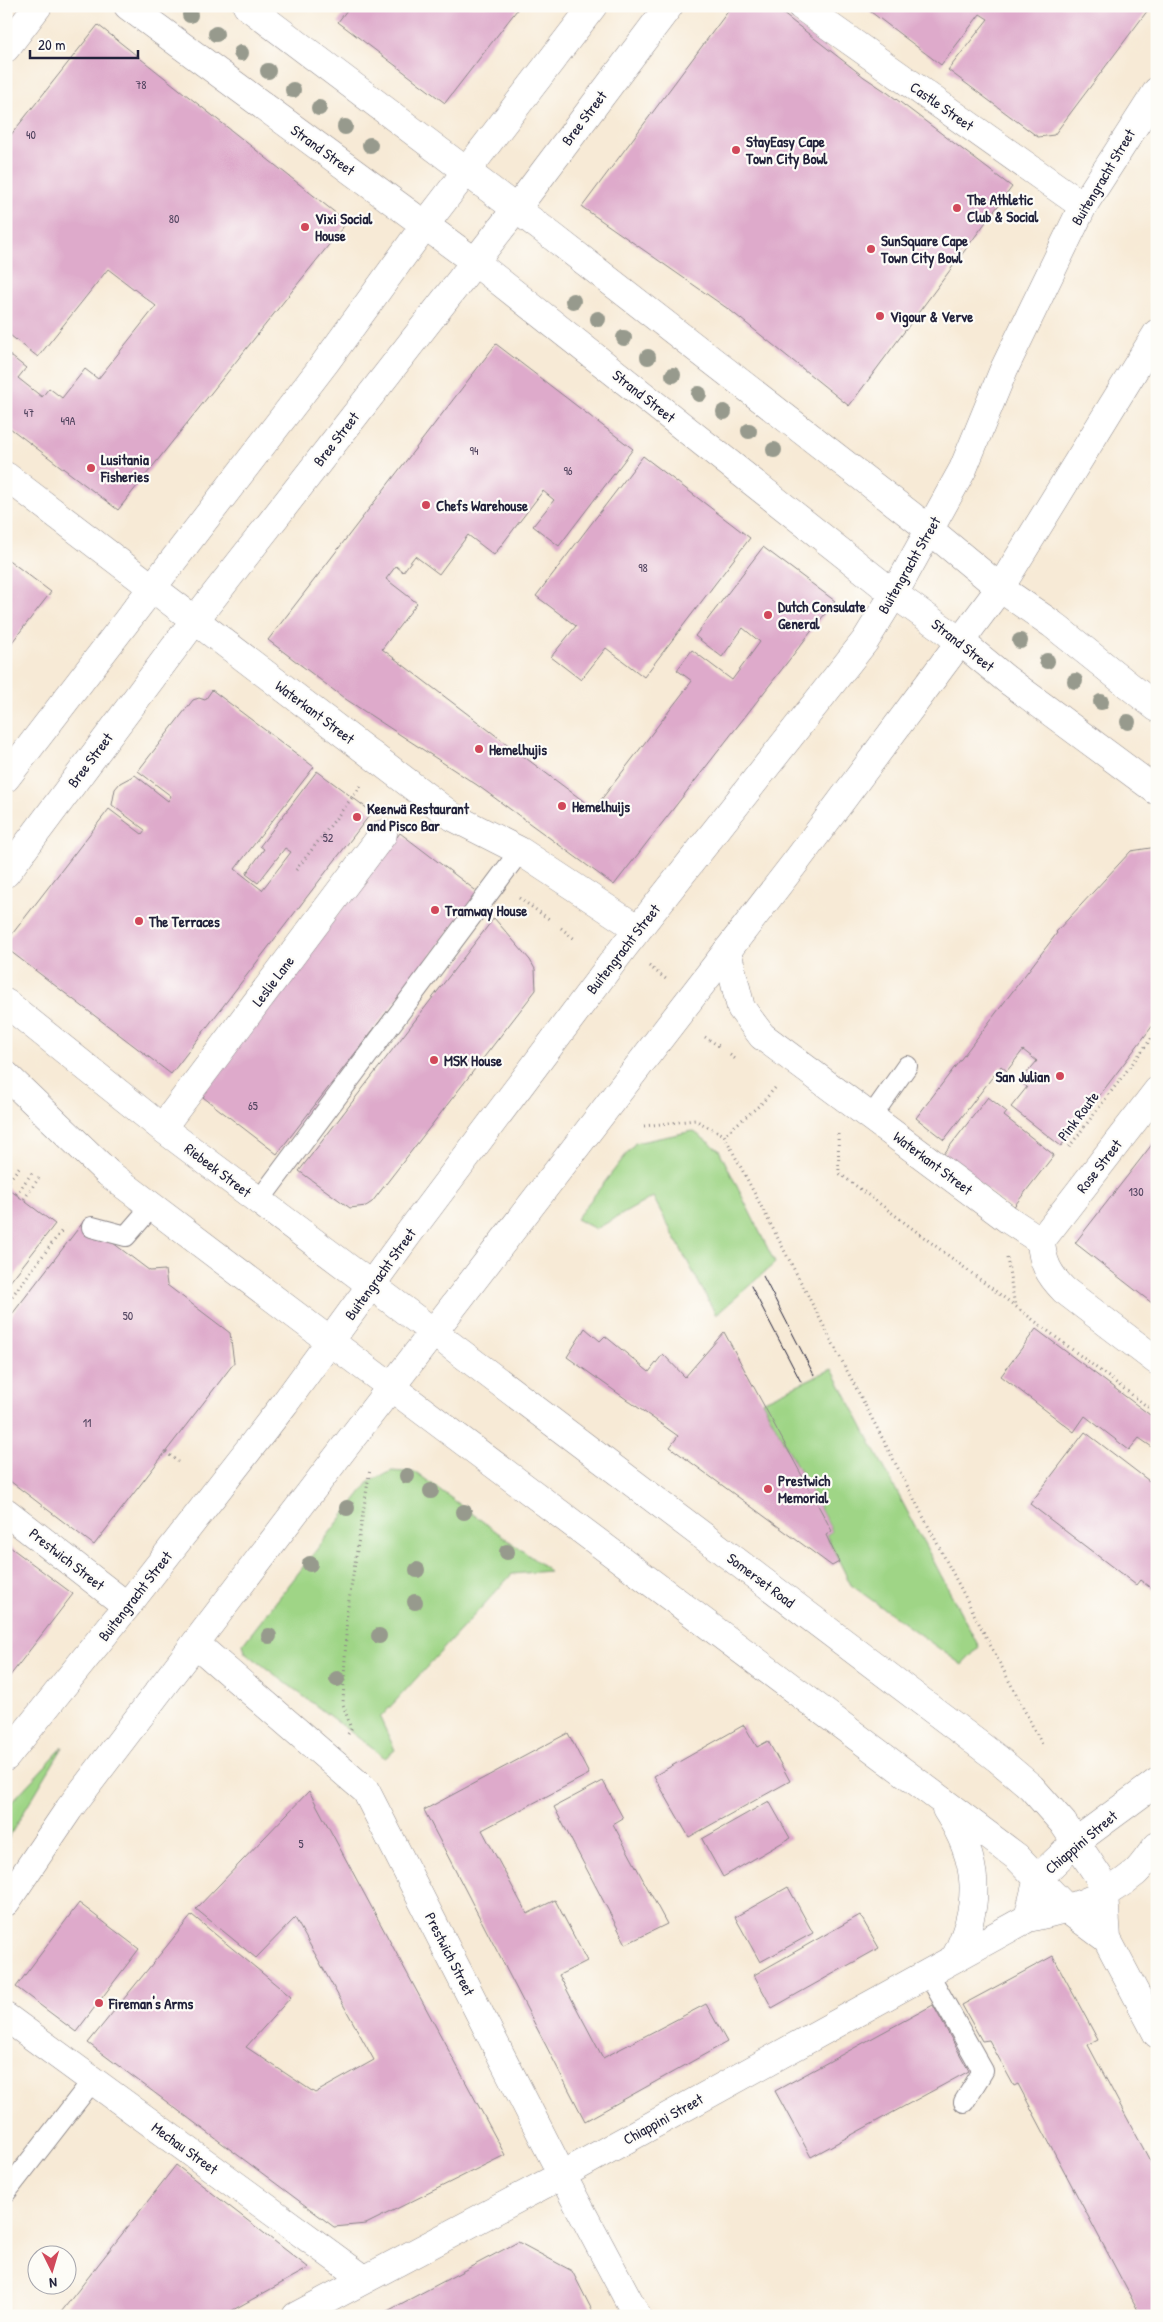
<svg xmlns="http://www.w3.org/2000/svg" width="1163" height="2322" font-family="'Patrick Hand',sans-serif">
<rect width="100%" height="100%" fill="#fdfcf7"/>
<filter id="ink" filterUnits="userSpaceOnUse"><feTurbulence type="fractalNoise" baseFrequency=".02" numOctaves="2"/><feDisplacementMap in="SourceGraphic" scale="10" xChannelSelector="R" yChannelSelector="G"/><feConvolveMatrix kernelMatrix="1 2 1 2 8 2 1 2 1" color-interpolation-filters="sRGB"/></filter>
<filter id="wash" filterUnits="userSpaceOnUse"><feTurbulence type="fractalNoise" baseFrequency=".0096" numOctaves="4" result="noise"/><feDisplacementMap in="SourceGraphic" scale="20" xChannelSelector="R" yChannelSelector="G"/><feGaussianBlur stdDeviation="1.12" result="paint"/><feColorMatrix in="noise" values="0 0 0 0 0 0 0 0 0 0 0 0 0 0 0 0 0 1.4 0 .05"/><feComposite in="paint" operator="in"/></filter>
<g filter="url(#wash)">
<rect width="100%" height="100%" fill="#f7ead6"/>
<path fill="#9fd586" stroke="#607c60" d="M693,1131l26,19 56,113 -59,52 -63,-118 -57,32 -20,-10 59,-76z
M832,1369l147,278 -17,18 -111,-80 -25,-50 6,-4 -70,-130z
M392,1471l25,2 133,98 -38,3 -132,144 15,32 -10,8 -140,-106 -2,-8 127,-163z
M63,1747l-57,95v-34z"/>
<g id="blocks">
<path fill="#deaacb" d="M350,6h170l-75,97 -107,-81z
M732,6h41l91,71 24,16 124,94 -163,219 -118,-95 -149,-104z
M863,6h288l-97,129 -16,2 -90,-67 40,-51 -8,-5 -39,51z
M98,25l249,197 -229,288 -112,-85v-73l20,16 -8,10 24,19 7,-9 13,10 23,-29 13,10 58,-73 -48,-37 -70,88 -32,-25v-191z
M496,344l137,105 -74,97 -26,-20 21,-26 -11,-9 -49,64 -26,-20 -29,39 -24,-18 -12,16 -7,-6 -10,13 31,24 -35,46 125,95 87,65 98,-128 -15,-11 15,-20 40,30 28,-38 -17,-14 -21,29 -27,-21 68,-89 72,54 -221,284 -137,-100 -133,-87 -76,-58z
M643,456l107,82 -106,139 -38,-29 -25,32 -30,-23 25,-31 -40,-30z
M6,558l45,34 -45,58z
M212,690l102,77 -79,102 27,21 29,-38 -6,-4 -27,35 -12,-9 18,-25 -4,-3 57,-75 55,41 -201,262 -165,-126v-6l103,-133 33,25 3,-4 -33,-25 3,-16 5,-6 15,-8 33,26 3,-5 -33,-25 55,-71 6,-2 6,2z
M400,833l79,60 -202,261 -78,-60z
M1157,847v173l-96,126 -50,-39 16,-20 -7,-6 17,-20 -14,-11 -16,21 -6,-5 -57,74 -28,-22 141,-185 -1,-1 75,-81z
M494,918l36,42 5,9 1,21 -164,212 -6,4 -16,2 -51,-37z
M988,1097l19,15 -3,4 50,39 -42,54 -69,-54z
M1157,1138v169l-82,-64z
M6,1187l49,37 -49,63z
M84,1221l66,50 15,-1 2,15 63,48 4,30 -140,182 -88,-67v-156z
M585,1328l15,13 5,-5 44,36 14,-18 22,23 39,-45 108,199 -6,4 13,27 -7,4 -162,-119 8,-11 -111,-79z
M1036,1329l118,89 -3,3 6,4v15l-5,7 -13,-9 -10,12 -44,-34 -11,16 -73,-56z
M1085,1432l72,55v110l-3,-2 2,-3 -16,-12 -4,5 -106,-81z
M6,1544l67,50 -67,87z
M744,1725l13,22 11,-6 22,40 -101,56 -35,-61z
M568,1733l21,41 -107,56 45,84 28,-14 32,61 -28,14 44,83 103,-54 21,38 -142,79 -161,-311z
M603,1781l20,37 -10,6 54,100 -41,20 -72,-137z
M309,1791l196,364 -139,69 -32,3 -246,-184 104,-128 99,82 -45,50 69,46 59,-33 -79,-142 -39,40 -60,-49z
M769,1801l21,37 -67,39 -21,-38z
M788,1887l25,46 -53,29 -25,-45z
M79,1903l60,46 -63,83 -60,-45z
M860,1915l19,33 -107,60 -18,-33z
M1053,1956l45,84 -10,5 69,129v142h-16l-123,-232 -4,2 -25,-46 -7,1 -20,-36z
M933,2005l36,66 -158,86 -36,-66z
M176,2165l133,103 -87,48h-164z
M518,2242l54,29 23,45h-217z"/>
</g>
</g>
<g filter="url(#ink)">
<use href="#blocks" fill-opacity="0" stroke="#8c8688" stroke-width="1"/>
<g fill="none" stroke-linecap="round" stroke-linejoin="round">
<defs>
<path id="service" d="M871,1117l36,-51
M259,1201l261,-350
M92,1227l34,9 26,-30
M928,1973l55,98 -19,31
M6,2192l87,-112"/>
<path id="minor" d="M801,6l282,200
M6,476l447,341 67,34 118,78
M6,778l319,-415 100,-138 168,-219
M6,873l189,-253 321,-411 153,-203
M727,951l14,57 21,28 247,184 32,21
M6,1003l156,125 209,157
M6,1075l102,98 223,169
M162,1128l221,-294
M1041,1241l116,-150
M1041,1241c1,21 8,34 23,49l93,71
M6,1512l121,94
M196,1644l170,147 196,384 75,141
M1028,1918l10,-40 39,-37 80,-59
M6,2017l358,262
M296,2316l266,-141 466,-257c39,-8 76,-19 107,-45 8,-7 15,-19 22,-27"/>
<path id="tertiary" d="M6,48l32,-42
M1000,588l52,36 105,84
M960,641l46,38 151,112"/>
<path id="secondary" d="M371,1285l627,474 33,28 32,36 36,54 5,17 3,45 50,95
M331,1342l686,515 51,53 39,29
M946,1809c34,52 36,95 9,149"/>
<path id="primary" d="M128,6l347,256 419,332 66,47
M247,6l305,230 378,294 70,58
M6,1757l121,-151 158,-203 124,-170 215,-286 241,-306 29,-47 69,-125 41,-100 79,-163 74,-115
M6,1902l63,-93 275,-361 454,-589 202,-271 157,-255"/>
</defs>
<use href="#service" stroke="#8c8688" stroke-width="22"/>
<use href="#minor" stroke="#8c8688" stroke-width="29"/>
<use href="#tertiary" stroke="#8c8688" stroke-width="29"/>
<use href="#secondary" stroke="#8c8688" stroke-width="29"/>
<use href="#primary" stroke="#8c8688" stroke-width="29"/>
<path stroke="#8c8688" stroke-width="3" stroke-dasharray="1 4" stroke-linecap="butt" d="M296,870l65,-84
M519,898l30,21
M561,928l15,12
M649,966l17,13
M705,1037l14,9
M730,1055l8,6
M775,1088l-14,16 -37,31 318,609
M644,1126l51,-6 29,15
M838,1134l1,39 176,133
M1069,1147l88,-116
M6,1184l15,-19
M16,1194l16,-21
M24,1199l15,-21
M1007,1258l8,48 142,108
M6,1304l57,-75
M166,1452l12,10
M348,1734l3,-5 -8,-25 4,-91 23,-144"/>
<use href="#service" stroke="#fff" stroke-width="20"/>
<use href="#minor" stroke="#fff" stroke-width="28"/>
<use href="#tertiary" stroke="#fff" stroke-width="28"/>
<use href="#secondary" stroke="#fff" stroke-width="28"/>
<use href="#primary" stroke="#fff" stroke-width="28"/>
<path stroke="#22223b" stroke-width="1" d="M763,1276l51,99
M751,1286l50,96"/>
</g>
<g fill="#979a8d">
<circle cx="190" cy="15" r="8"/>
<circle cx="216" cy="34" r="8"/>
<circle cx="241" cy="53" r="8"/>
<circle cx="268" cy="71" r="8"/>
<circle cx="293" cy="90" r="8"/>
<circle cx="319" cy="108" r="8"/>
<circle cx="345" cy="127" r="8"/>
<circle cx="370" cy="145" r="8"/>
<circle cx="573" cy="301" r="8"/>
<circle cx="598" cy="319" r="8"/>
<circle cx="624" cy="338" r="8"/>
<circle cx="648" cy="357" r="8"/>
<circle cx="673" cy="375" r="8"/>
<circle cx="699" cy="394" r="8"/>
<circle cx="724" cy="412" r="8"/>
<circle cx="749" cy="431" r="8"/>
<circle cx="774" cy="450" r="8"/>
<circle cx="1020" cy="641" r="8"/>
<circle cx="1047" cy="661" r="8"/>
<circle cx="1075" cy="681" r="8"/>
<circle cx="1101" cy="702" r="8"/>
<circle cx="1128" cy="722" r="8"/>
<circle cx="407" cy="1476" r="8"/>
<circle cx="431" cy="1491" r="8"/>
<circle cx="347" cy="1508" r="8"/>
<circle cx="464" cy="1512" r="8"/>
<circle cx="507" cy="1552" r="8"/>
<circle cx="310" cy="1564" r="8"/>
<circle cx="417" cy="1570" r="8"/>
<circle cx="415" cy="1602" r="8"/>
<circle cx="269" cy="1636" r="8"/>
<circle cx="379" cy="1636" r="8"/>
<circle cx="337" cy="1679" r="8"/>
</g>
</g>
<g fill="#d1495b" stroke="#fdfcf7" stroke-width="2">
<circle cx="736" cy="150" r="5"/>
<circle cx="957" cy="208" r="5"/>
<circle cx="305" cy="227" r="5"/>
<circle cx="871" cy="249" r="5"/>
<circle cx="880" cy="316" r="5"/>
<circle cx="91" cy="468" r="5"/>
<circle cx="426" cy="505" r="5"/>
<circle cx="768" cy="615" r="5"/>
<circle cx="479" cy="749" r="5"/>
<circle cx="562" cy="806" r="5"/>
<circle cx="357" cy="817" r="5"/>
<circle cx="435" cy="910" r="5"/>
<circle cx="139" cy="921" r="5"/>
<circle cx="434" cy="1060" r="5"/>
<circle cx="1060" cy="1076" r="5"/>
<circle cx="768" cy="1489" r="5"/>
<circle cx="99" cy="2003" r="5"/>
</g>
<g text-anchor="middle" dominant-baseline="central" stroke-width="4.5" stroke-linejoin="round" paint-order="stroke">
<g font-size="12" fill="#51445f">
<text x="141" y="84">78</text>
<text x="31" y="134">40</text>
<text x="174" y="218">80</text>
<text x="29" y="412">47</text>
<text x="68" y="420">49A</text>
<text x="474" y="450">94</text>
<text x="568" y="470">96</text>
<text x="643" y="567">98</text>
<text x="328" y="837">52</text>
<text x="253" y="1105">65</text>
<text x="1136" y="1191">130</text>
<text x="128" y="1315">50</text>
<text x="87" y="1422">11</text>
<text x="301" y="1843">5</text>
</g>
<g font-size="15" fill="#22223b" stroke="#fdfcf7">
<text transform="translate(942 106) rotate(35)">Castle Street</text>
<text transform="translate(584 118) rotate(-53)">Bree Street</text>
<text transform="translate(323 150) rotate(36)">Strand Street</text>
<text transform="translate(1103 177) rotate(-59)">Buitengracht Street</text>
<text transform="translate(644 396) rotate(38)">Strand Street</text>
<text transform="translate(336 439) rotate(-52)">Bree Street</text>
<text transform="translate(909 565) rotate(-60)">Buitengracht Street</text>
<text transform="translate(963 645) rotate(38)">Strand Street</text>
<text transform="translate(315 712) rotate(37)">Waterkant Street</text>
<text transform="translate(90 760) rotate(-53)">Bree Street</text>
<text transform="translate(623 949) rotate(-52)">Buitengracht Street</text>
<text transform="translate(273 981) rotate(-53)">Leslie Lane</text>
<text transform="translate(1078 1116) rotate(-53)">Pink Route</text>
<text transform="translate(933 1163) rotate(37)">Waterkant Street</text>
<text transform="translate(1099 1166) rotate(-52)">Rose Street</text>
<text transform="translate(218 1170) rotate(37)">Riebeek Street</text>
<text transform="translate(380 1274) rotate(-54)">Buitengracht Street</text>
<text transform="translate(67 1559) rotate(38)">Prestwich Street</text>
<text transform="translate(761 1580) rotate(37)">Somerset Road</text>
<text transform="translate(135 1596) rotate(-52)">Buitengracht Street</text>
<text transform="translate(1081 1842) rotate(-40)">Chiappini Street</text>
<text transform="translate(450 1954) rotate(63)">Prestwich Street</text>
<text transform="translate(663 2119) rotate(-29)">Chiappini Street</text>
<text transform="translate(185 2148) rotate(36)">Mechau Street</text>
</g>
<g font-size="15" font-weight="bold" fill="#22223b" stroke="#fdfcf7" text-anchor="start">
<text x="746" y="141">StayEasy Cape<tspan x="746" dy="17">Town City Bowl</tspan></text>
<text x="967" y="199">The Athletic<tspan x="967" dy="17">Club &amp; Social</tspan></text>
<text x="315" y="218">Vixi Social<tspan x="315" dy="17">House</tspan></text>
<text x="881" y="240">SunSquare Cape<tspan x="881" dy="17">Town City Bowl</tspan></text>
<text x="890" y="316">Vigour &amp; Verve</text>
<text x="101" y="459">Lusitania<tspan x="101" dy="17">Fisheries</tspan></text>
<text x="436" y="505">Chefs Warehouse</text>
<text x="778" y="606">Dutch Consulate<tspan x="778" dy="17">General</tspan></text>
<text x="489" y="749">Hemelhujis</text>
<text x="572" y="806">Hemelhuijs</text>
<text x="367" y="808">Keenwä Restaurant<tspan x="367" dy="17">and Pisco Bar</tspan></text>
<text x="445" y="910">Tramway House</text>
<text x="149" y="921">The Terraces</text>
<text x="444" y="1060">MSK House</text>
<text x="1050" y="1076" text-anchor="end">San Julian</text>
<text x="778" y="1480">Prestwich<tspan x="778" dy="17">Memorial</tspan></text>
<text x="109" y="2003">Fireman's Arms</text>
</g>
</g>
<rect width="1163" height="2322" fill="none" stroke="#fdfcf7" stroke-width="25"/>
<g transform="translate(52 2270) rotate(175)"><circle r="24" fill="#fdfcf7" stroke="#a5a5ac"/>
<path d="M0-4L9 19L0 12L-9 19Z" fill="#d1495b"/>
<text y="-8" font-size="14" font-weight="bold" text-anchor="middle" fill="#22223b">N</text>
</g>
<path d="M30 50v8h108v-8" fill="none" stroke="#22223b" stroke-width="2.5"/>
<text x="38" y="50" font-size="15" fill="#22223b" stroke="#fdfcf7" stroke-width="4" paint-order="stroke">20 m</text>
</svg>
